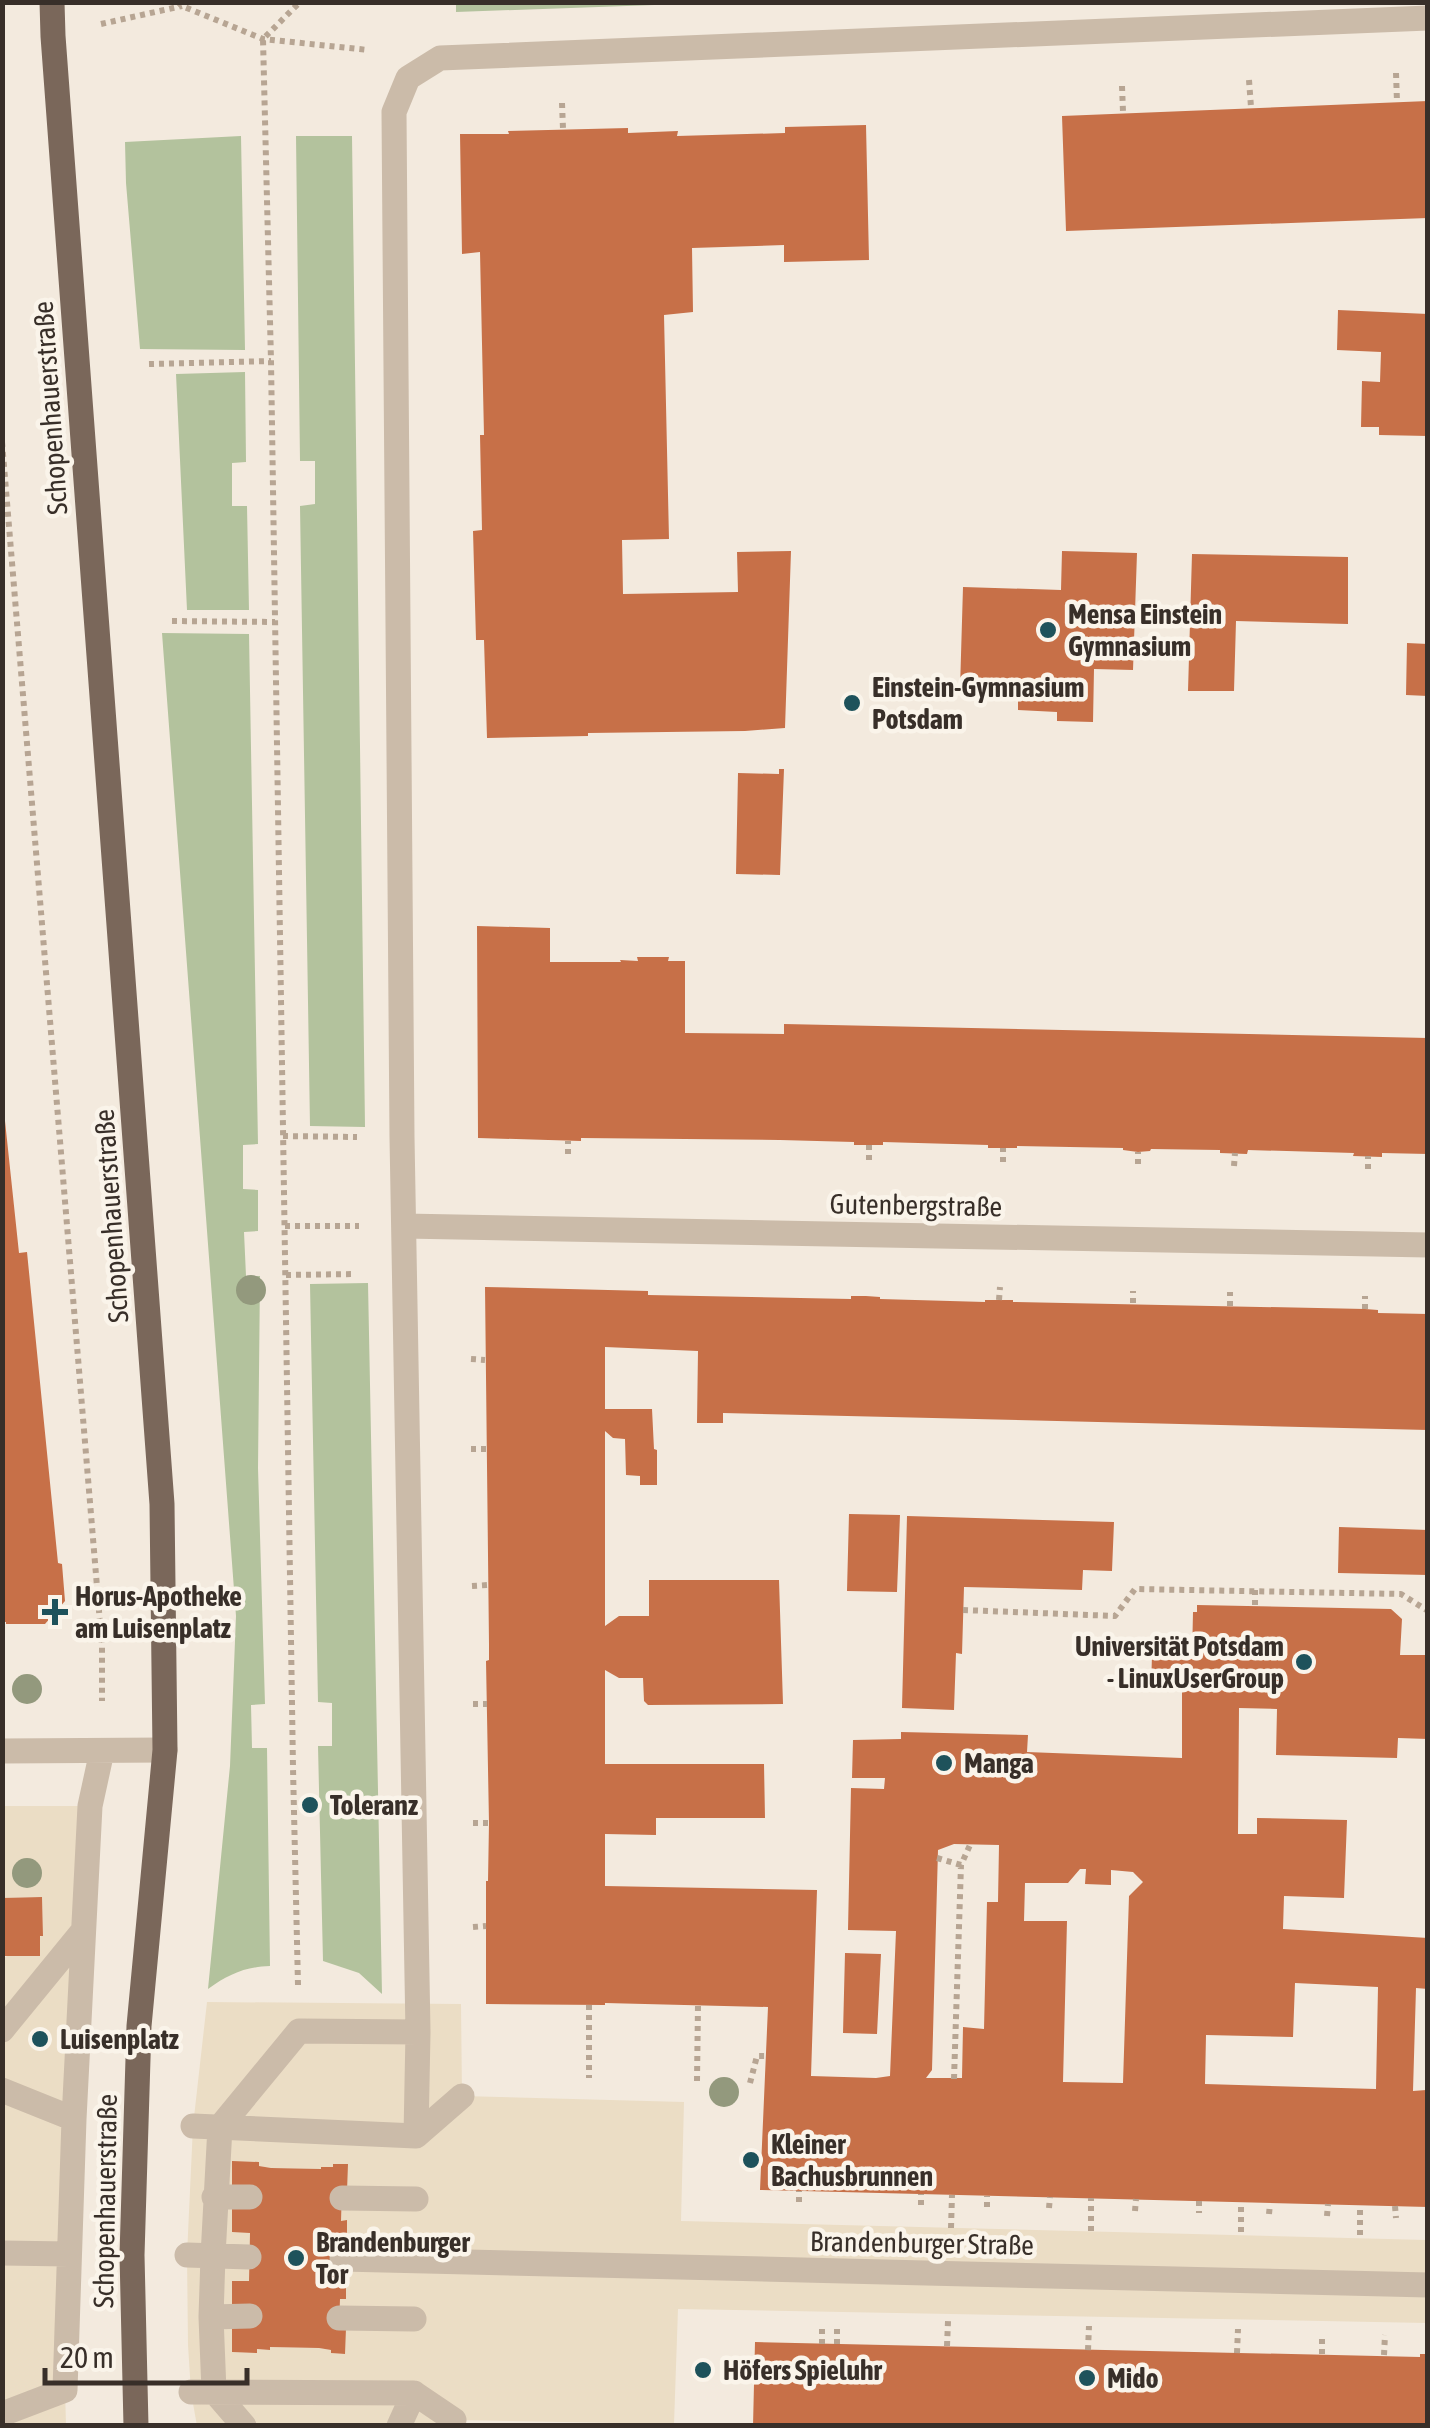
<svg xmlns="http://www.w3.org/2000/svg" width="1430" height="2428" font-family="'Asap Condensed',sans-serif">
<rect width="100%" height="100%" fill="#f3eade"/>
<path fill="#b3c29d" d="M456,2h254v1l-254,9z
M241,136l4,214 -105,-1 -14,-166 -1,-41z
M296,136h56l13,991 -55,-1 -10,-620 15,-2v-43h-15z
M245,372l1,90 -14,1v43h15l2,104h-62l-11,-236z
M162,633l87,1 9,510 -15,1v44l15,1v41l-14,1 2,44h14l-2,192 7,236 -14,1 1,43h15l3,218c-25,1 -41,8 -62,23l22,-223 6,-150z
M368,1283l14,711 -23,-21 -36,-12 -5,-215h14v-43l-14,-1 -8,-418z"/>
<path fill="#ebddc5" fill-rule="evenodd" d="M3,1806h87l-25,584 1,35h-63l-1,-466 41,-24 -1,-38 -39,1z
M207,2002l254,2 1,92 222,6 -3,119 746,19v83l-749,-14 -4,115 -220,-4 -1,6h-256l-6,-34 -3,-47 -1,-90 6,-129zM232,2162h27v4l12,2 50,1 1,-2h11l1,-3h13v27h-5l-1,30h6v12h-4l-1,26v26l4,2v11l-6,1 -1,29 6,26 -14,-1v-3l-12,-2 -49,-1 -1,3 -12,-1 -1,4 -24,-1v-70l17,-1 1,-48z"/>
<path fill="#c77048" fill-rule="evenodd" d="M1428,101v117l-362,13 -4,-115z
M866,125l3,135 -85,2v-17l-92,3 1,64 -29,3 5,224 -47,1 1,54 115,-2 -1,-40 54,-1 -6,177 -40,3 -157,2v3l-101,2 -3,-98h-8l-3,-109 9,-1 -2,-95h4l-4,-183 -18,2 -2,-120h49l-1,-3 120,-3v5l50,-2 -1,5 108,-3v-6z
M1338,310l90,4v122l-49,-1v-8h-18l1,-46 18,1 1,-30 -44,-2z
M1062,551l75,2 -4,117 -39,-1 -1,53 -36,-1v-9l-39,-2v-20l-58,-1 3,-102 98,3z
M1192,554l156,3v67l-112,-3 -2,70h-46z
M1407,643l21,1v52l-22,-1z
M779,769h5l-4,106 -44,-1 2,-101 41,1z
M477,926l73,2v34h71l-1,-2 18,1 -1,-4h32l-1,4h17v72l99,1v-10l644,14v116l-46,-1v4l-29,-1 1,-3 -106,-3 -1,4 -27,-1v-3l-69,-1 -1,2 -12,1 -15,-2v-2l-106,-2v2h-29v-3l-105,-3v3h-29v-3l-74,-2 -199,-2v3l-103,-3z
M2,1121h3l14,132 8,-1 31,311 4,1 3,37 -20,23h-39v-2h-4z
M485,1287l163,4v4l203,4v-3h15l14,1v2l105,3v-2h28v2l352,7 13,1v3l50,1v116l-705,-17v10h-26l1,-72 -93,-4v62h47l2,40 3,1v35h-17v-9l-14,-1 -1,-36 -12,-1 -8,-7v195l14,-10h30v-36h130l4,124 -135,1 -4,-4 -1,-23h-24l-14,-8v94h159l1,54h-109v17l-51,-1v52l212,4 -6,186 65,2 14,-2 6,-145 -48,-1 3,-142 33,1 1,-11h-33l1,-38 48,-1v-7l127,3 -1,17 155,6v-68l-31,-1 1,-34 40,2 1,-45h4v-7l194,4 11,10 -2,36h28v84l-30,-1 -1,20 -121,-3 1,-46 -38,-1 -1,126h19v-16l90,2 -3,78 -60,-2 -1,33 145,9v51l-12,-1 -3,103 13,-1 -1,53h3v64l-668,-17 8,-183 -163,-4v2l-119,-1v-123h2l1,-58 -3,-162 3,-1v-16zM954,1844l45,1 -1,57h-11l-3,127 -21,-2 -1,51h-36l6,-8 6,-220zM1080,1869h6l-1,15 26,1v-15l22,2 10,10 -14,14 -6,187 -60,-1 4,-161h-43l1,-38h43zM1295,1983l83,4 -2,102 -171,-5 1,-49 87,2z
M849,1514l51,1 -3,77 -50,-1z
M907,1516l207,6 -2,49 -29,-1 -1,20 -118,-3 -2,67 -6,-1 -2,57 -52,-2z
M1339,1527l89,3v45l-90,-2z
M42,1897l1,39h-3v20h-38v-58z
M845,1953l36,1 -4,80 -34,-1z
M232,2161l27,1v4l12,2 50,1v-2h12v-3h15l-1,27h-5l-1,30 6,-1v14l-4,-1 -1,26v26l4,1v13h-6l-1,29h7l-1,26 -14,-1v-3l-12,-2 -49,-1v3l-13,-1v4l-25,-1v-71h17l1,-48 -18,-1z
M755,2342l665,15v-3h8v72h-675z"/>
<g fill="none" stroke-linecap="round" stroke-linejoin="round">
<path stroke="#b7a593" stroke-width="6" stroke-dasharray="5 5" stroke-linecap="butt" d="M178,2l4,4 81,33 105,11
M101,24l81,-18
M1396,73l1,29
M1249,80l2,27
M1122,86l1,26
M562,103l1,26
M149,364l122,-3
M2,442l100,1205v54
M172,621l103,1
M283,1136l74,1
M568,1154v-13
M869,1160v-15
M1003,1162v-14
M1138,1164v-12
M1234,1166l1,-13
M1368,1169v-13
M285,1226h74
M286,1275l70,-1
M999,1300l1,-13
M1133,1303v-12
M1230,1306v-14
M1365,1309v-13
M471,1359l14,1
M471,1449h15
M472,1586l16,-1
M1255,1605v-15
M963,1610l152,6 20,-27 266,5 27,17
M473,1704h14
M473,1823h16
M937,1858l24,7
M473,1927l13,-1
M298,1985l-5,-217 -22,-1407 -8,-322 37,-37
M589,2005v73
M954,2079l7,-214 9,-20
M697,2081l1,-76
M750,2083l7,-27h8
M1199,2201v12
M799,2202v-11
M921,2205v-11
M1395,2206l1,12
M987,2207v-11
M1049,2208l1,-11
M1135,2211l1,-12
M1269,2214l1,-10
M1327,2216l1,-12
M951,2228l1,-33
M1091,2231v-33
M1241,2232v-29
M1360,2235v-29
M822,2344v-20
M837,2344v-20
M947,2346l1,-25
M1088,2350l1,-24
M1237,2353l1,-24
M1322,2354v-20
M1384,2355l1,-20"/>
<path stroke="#cbbba9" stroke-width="25" d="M404,1226l1024,19
M2,1751l163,-1
M2,2030l81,-99
M2,2090l72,29
M193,2126l223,10 46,-40
M416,2136l2,-104 -16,-895 -8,-1025 14,-34 32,-20 988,-40
M214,2197h36
M342,2198l74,1
M2,2253l67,1
M187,2255l62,2
M342,2259l1086,26
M211,2317l39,-1
M339,2318l75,1
M191,2392l223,1 40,27
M2,2414l63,-24 9,-271 16,-313 12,-55
M244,2426l-30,-35 -3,-74 2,-61 7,-129 79,-96 119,1
M399,2426l15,-33"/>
<path stroke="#7a675a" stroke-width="25" d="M52,2l1,34 109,1468 3,246 -26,276 -7,229 4,171"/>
</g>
<g fill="#93997d">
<circle cx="251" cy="1290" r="15"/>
<circle cx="27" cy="1689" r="15"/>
<circle cx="27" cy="1873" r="15"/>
<circle cx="724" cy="2092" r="15"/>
</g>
<g fill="#1e525b" stroke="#faf4ea" stroke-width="4">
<circle cx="1048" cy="630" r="10"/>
<circle cx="852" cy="703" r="10"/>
<path d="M50 1597h10v10h10v10h-10v10h-10v-10h-10v-10h10z"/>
<circle cx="1304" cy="1662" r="10"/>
<circle cx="944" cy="1763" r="10"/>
<circle cx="310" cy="1805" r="10"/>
<circle cx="40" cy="2039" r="10"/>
<circle cx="751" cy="2160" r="10"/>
<circle cx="296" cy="2258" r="10"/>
<circle cx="703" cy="2370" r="10"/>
<circle cx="1087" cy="2378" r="10"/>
</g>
<g text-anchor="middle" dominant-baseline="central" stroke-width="9" stroke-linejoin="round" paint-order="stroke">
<g font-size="28" fill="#382f29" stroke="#faf4ea">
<text transform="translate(50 408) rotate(-94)">Schopenhauerstraße</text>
<text transform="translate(916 1205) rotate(1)">Gutenbergstraße</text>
<text transform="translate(111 1216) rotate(-94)">Schopenhauerstraße</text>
<text transform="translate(105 2201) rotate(-89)">Schopenhauerstraße</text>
<text transform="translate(922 2243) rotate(1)">Brandenburger Straße</text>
</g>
<g font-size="28" font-weight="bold" fill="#382f29" stroke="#faf4ea" text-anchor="start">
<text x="1068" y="614">Mensa Einstein<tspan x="1068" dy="32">Gymnasium</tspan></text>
<text x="872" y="687">Einstein-Gymnasium<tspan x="872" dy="32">Potsdam</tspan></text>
<text x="75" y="1596">Horus-Apotheke<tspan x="75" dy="32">am Luisenplatz</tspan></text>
<text x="1284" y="1646" text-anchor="end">Universität Potsdam<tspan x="1284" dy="32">- LinuxUserGroup</tspan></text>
<text x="964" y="1763">Manga</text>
<text x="330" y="1805">Toleranz</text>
<text x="60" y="2039">Luisenplatz</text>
<text x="771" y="2144">Kleiner<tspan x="771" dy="32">Bachusbrunnen</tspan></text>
<text x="316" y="2242">Brandenburger<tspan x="316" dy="32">Tor</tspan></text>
<text x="723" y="2370">Höfers Spieluhr</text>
<text x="1107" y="2378">Mido</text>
</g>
</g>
<rect width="1430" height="2428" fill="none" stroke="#382f29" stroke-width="10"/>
<path d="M45 2368v15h202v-15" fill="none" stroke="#382f29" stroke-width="5"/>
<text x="60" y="2368" font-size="30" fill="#382f29" stroke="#faf4ea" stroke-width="8" paint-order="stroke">20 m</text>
</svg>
